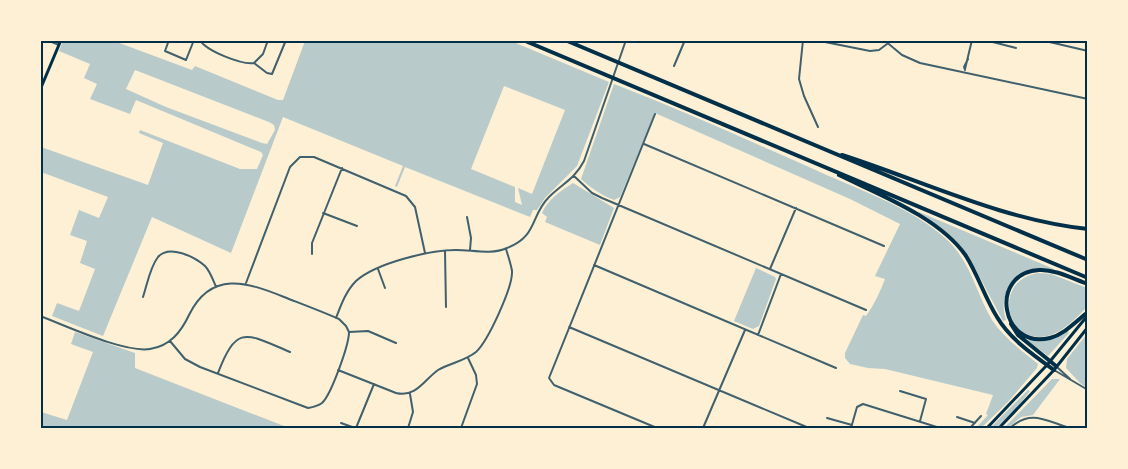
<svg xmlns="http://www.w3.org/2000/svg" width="1128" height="469" font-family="'Roboto Condensed',sans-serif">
<rect width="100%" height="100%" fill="#fdf0d5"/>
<path fill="#b9caca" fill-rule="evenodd" d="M63,41h51l78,29 3,-4 83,34h5l22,-59h206l98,41 -32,84 -32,32 -8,12h-4l-3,7 -125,-50 -8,20 -2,-1 8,-20 -120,-49 -52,136 -79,-36 -49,119 -51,-20 5,-13 22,8 16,-42 -15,-6 7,-22 -17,-6 9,-25 20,8 9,-21 -67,-25v-25l107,38 15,-42 -24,-10 1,-3 100,39h17l6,-14 -2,-3 -125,-52 -6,14 -40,-15 7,-15 -13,-6 6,-14 -31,-13zM135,70l134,52 5,3 1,5 -8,14 -5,-1 -96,-36 -40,-18zM504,86l61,24 -33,84 -14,-6 4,17 -7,-3v-15l-44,-18z
M614,84c70,27 138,58 206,88 40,18 92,36 125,66 26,23 30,53 47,82 12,18 30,31 46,44l-1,4 -29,34 -27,26h-5l12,-13 -2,-1 7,-19 -108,-26 -17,-1 -18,-4 -5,-6v-5l18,-38 3,1c8,-11 14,-24 19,-37l-10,-3 25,-52 -50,-25 -195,-86 -35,84 -6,3c-13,-5 -23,-12 -33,-21z
M573,183l41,25 -14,37 -55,-23 2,-5 -5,-4c6,-14 19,-22 31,-30z
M919,212l135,57v1c-8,-1 -16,-2 -24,0 -22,7 -31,30 -24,50l-3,1 -27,-51 -15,-22 -43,-34z
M756,268l19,9 1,2 -17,47 -6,3 -19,-8z
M1038,273l13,1 36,14v19c-10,10 -22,23 -36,28 -44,14 -61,-54 -13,-62z
M1068,331l1,2 -21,23 -21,-16 24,-1z
M75,332l60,21v15l154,60h-248v-16l26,8 26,-68 -22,-8z
M1087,334v54l-7,-5 -14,-15 1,-9z
M1052,379h8l-27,36 -12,2 -13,11h-4z
M1028,390l2,1 -15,19 -19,18h-6z"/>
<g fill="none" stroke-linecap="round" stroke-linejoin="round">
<path stroke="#669bbc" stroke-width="1.5" d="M40,427h12l4,1"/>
<path stroke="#3f606c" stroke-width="2" d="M47,40l12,5
M169,40l-4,11 21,9 8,-20
M200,40c6,11 42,25 54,23
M803,40l-4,39 5,17 14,31
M815,40l55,11 9,-1 8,-6
M985,40l31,8
M1041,40l47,11
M254,63l13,10 5,1 14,-34
M254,63l9,-9 5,-14
M674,66l11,-26
M965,69l7,-29
M965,70l-1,-3 4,-8
M655,114l-106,264 5,7 103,43
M644,144l240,102
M300,157h14l92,39 9,11 10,46
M574,176l18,17 10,5 264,112
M323,213l34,13
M467,217l4,21 -1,12
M445,251l1,56
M312,254v-11l30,-75
M594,265l242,103
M378,269l7,19
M770,269l26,-61
M246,283l44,-116 10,-10
M143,297c4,-12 7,-30 15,-40 11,-13 37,0 47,9 5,5 8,14 11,21
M40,316c27,10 84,37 110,33 20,-3 31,-17 39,-34 22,-45 58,-33 95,-18 18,7 37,14 55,22l7,7 3,6
M336,318c5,-13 10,-27 20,-37 20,-18 74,-31 100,-31 17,0 35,5 51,-2 31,-12 23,-32 42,-51 14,-14 25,-17 35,-36l42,-121
M569,327l240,101
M349,332l19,-1 28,12
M758,335l23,-61
M170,341l15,18 15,8 108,41c6,-1 10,-2 14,-5 9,-8 27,-58 27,-71
M1057,367l13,12
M338,370l58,23c20,5 28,-13 42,-23 12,-7 27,-9 38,-18 12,-11 37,-65 36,-81 -1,-7 -4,-15 -6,-22
M1054,370l34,20
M218,373c19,-50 29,-39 72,-21
M900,391l26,8 -6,22
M957,417l18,6
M827,418l25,7
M341,423l14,5
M356,428l18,-44
M408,428l5,-16 -3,-18
M461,428l16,-44 -1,-9 -8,-17
M703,428l42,-98
M851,428l6,-21 6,-3 77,24
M970,428l11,-12
M1010,428c21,-19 36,-7 60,0"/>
<path stroke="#3f606c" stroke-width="2" d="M884,40l18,15 18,8 168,36"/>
<path stroke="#003049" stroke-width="3" d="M40,90l21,-50"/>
<path stroke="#003049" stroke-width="3" d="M987,428l60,-63 41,-50
M999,428l55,-58 34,-43"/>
<path stroke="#003049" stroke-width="4" d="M523,40l565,238
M565,40l523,220
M842,155c81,26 160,65 246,74
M839,175c41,20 101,43 127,81 12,19 19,42 31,61 13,22 36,38 57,53
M1088,284c-15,-5 -33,-15 -49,-14 -51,3 -38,80 11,68 15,-4 26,-17 38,-26
M1011,324l7,11 38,31"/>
</g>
<rect width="1128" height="469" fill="none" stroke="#fdf0d5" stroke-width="84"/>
<rect x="42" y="42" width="1044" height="385" fill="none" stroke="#003049" stroke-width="2"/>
</svg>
